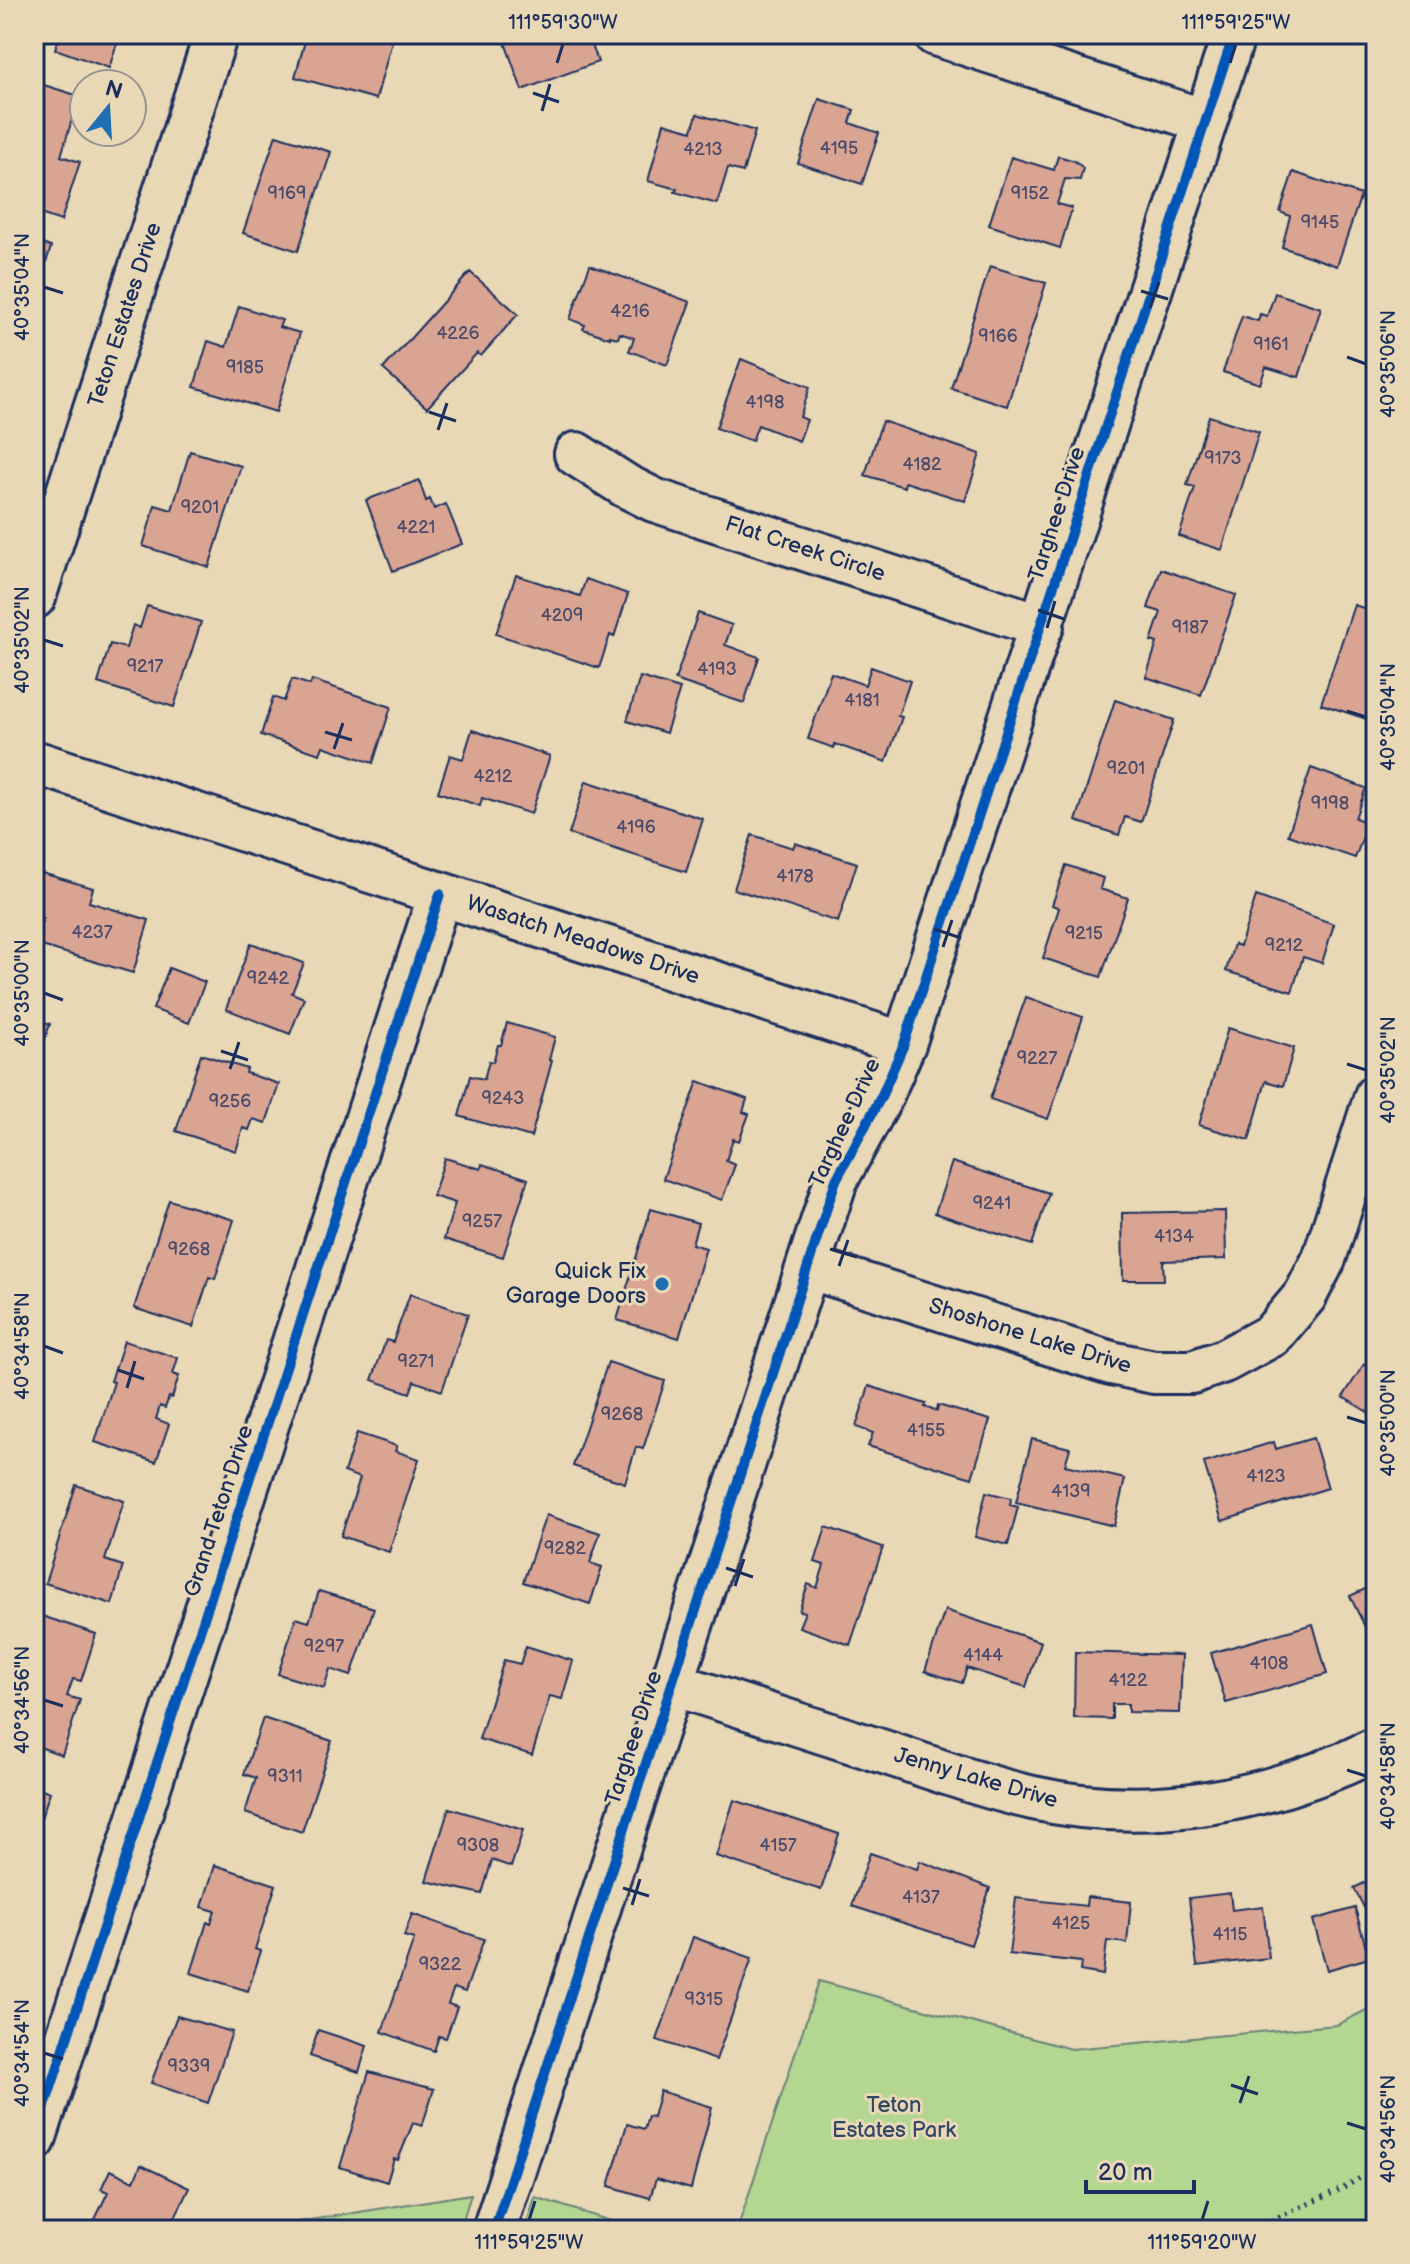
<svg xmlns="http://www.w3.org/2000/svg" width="1410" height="2264" font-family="'Balsamiq Sans',sans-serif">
<rect width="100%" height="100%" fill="#e9d8b5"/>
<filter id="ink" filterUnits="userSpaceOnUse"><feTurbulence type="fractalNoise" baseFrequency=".0125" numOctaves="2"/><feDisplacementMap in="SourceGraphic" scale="16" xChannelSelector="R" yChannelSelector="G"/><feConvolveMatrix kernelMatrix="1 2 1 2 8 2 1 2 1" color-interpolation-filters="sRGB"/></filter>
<g filter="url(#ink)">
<path fill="#b3d691" stroke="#678278" stroke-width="2" d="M819,1981l252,68 266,-24 39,-20v225h-639z
M471,2194l-11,36h-212z
M535,2197l104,33h-114z"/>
<path fill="#daa492" stroke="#1b2f5e" stroke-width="2" d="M60,34h60l-11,34 -54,-19z
M307,34l19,4 1,-4h67l-18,65 -81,-22z
M502,34h86l10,28 -76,28z
M1349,34h27v1l-18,12z
M34,82l45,14 -18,60 19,6 -19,59 -27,-9z
M819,99l35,11 -4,13 29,10 -17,51 -64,-21z
M697,114l58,17 -12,41 -15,-4 -11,36 -42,-12 2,-3 -29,-8 16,-58 28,8z
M276,135l55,17 -33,99 -55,-18z
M1058,156l17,5 8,7 -3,12 -15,-1 -8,25 15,4 -12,40 -71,-23 22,-68 43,13z
M1293,172l68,23 -24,71 -55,-19 8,-31 -10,-4z
M34,241l17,6 -11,35 -6,-2z
M590,265l100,37 -23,63 -38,-14 5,-13 -14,-5 -2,5 -8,-2v2l-27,-9 2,-4 -15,-6z
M990,266l56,17 -39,123 -56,-18z
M470,272l48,42 -37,42 -4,-3 -50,55 -44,-39z
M1275,293l46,15 -22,69 -33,-10 -6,17 -37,-12 19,-56 16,5 2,-7 7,2z
M239,306l43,14 -3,7 21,6 -24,79 -82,-25 14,-46 18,6z
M741,359l69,28 -10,30 7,3 -8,21 -41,-16 -6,16 -36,-13z
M1209,416l50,16 -37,118 -43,-14 16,-49 -8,-2z
M882,421l98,33 -15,47 -60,-19 -1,5 -39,-12z
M190,451l51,15 -32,101 -66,-21 12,-41 17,5z
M419,480l7,21 4,-2 4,10 12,-5 16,40 -69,27 -27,-71z
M1161,569l75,26 -35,100 -55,-18 11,-34 -6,-2 10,-29 -13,-4z
M516,575l64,21 6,-17 42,15 -14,43 -4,-2 -11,33 -103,-34z
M1354,605l22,7v110l-55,-18z
M147,606l54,16 -27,85 -76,-24 12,-39 16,4 7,-23 7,3z
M698,613l34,12 -7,20 34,12 -15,46 -69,-23z
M871,667l39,14 -12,35 4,1 -16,45 -51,-18 -1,4 -26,-9 23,-66 34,12z
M640,677l40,12 -14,44 -39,-12z
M292,679l18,6 2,-5 79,27 -18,56 -50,-17 -3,8 -59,-19 12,-38 11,4z
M1115,700l59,20 -33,102 -16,-5 -6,18 -43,-14z
M472,730l78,26 -19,58 -49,-16 -2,8 -42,-14 12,-37 13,4z
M1311,768l55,20 -11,30 13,5 -13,35 -67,-23z
M586,781l117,38 -17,53 -117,-38z
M752,835l41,13 2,-5 62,20 -19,59 -104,-33z
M1066,865l37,13 -3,11 28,9 -27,79 -58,-19 16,-50 -7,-3z
M35,871l58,17 -4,14 60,18 -16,53 -98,-29 8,-26 -9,-2z
M1256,896l78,28 -12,39 -19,-6 -11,35 -66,-21 8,-27 6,2z
M251,943l53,20 -12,30 12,5 -14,36 -64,-25z
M169,968l36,14 -16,41 -36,-14z
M1026,997l57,20 -35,102 -58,-20z
M34,1019l16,5 -16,48z
M507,1023l48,14 -6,23 3,1 -21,76 -72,-21 11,-40 14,3 5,-18 4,1 5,-17h3z
M1228,1028l66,20 -11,38 -17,-5 -17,59 -50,-15z
M201,1054l46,15 -1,4 33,11 -13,39 -13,-4 -4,11 -6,-2 -7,23 -60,-20z
M698,1081l49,18 -4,13 6,2 -10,27 -6,-2 -7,22 9,4 -13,35 -59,-21z
M445,1158l36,11 1,-5 46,15 -25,78 -59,-18 11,-36 -22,-7z
M952,1162l97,31 -17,52 -97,-32z
M169,1200l65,20 -19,59 -6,-2 -16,50 -59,-19z
M651,1209l47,14 -6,21 14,4 -27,90 -62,-18z
M1225,1211l1,48 -63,2 1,19h-41l-1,-67z
M410,1294l58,20 -26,77 -28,-10 -4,12 -38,-13 14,-40 7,2z
M124,1341l54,17 -5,16 6,2 -7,22 -3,-1 -4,11 -5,-2 -4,13 13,5 -13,38 -61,-20 19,-60 -3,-1z
M608,1362l57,19 -22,68 -7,-2 -11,36 -52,-17z
M1364,1364l12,7v46l-33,-20z
M869,1386l57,18 -1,3 12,4 1,-6 52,15 -18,58 -104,-32 5,-13 -17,-6z
M357,1433l40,13 -2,5 24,8 -30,93 -48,-16 19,-58 -16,-6z
M1313,1438l15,50 -106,33 -18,-58 70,-21 2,7z
M1032,1439l38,9 -5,17 60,14 -11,47 -98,-24z
M76,1485l48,16 -19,59 18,6 -11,38 -67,-21z
M986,1492l25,6 -1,7 8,2 -10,38 -33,-8z
M546,1515l54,18 -10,30 12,4 -12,37 -67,-22z
M826,1527l57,20 -33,98 -51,-18 6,-15 -6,-1 9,-27 9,4 7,-23 -9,-3z
M1376,1584v66l-26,-54z
M319,1591l55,17 -23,68 -21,-7 -6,19 -46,-14 18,-56 13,4z
M945,1610l96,32 -15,45 -59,-19 -5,15 -37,-12z
M39,1615l57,19 -15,47 -8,-2 -6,17 13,4 -18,55 -28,-10v-115z
M1313,1624l14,50 -101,29 -15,-50z
M526,1646l47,15 -11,38 -12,-3 -18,59 -53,-16 25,-79 16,4z
M1075,1652l107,3 -2,58 -52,-1v-8h-16v15l-38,-1z
M263,1718l69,23 -30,91 -57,-19 11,-35 -12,-4z
M34,1786l16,6 -14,40 -2,-1z
M734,1800l105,34 -18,56 -105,-34z
M449,1808l74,22 -12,37 -19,-7 -10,34 -56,-13z
M870,1853l47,16 3,-8 70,27 -19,57 -119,-39z
M215,1865l61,20 -21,64 6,2 -13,40 -57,-18 16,-51 4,2 4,-13 -13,-4z
M1376,1877v36l-7,4 -15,-29z
M1230,1893l2,17 31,-4 6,52 -72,8 -8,-68z
M1087,1897l44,5 -4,41 -20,-2 -4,34 -23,-4 1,-9 -72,-8 7,-56 70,8z
M1355,1908l14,50 -42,12 -14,-50z
M412,1914l72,25 -19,53 -11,-4 -6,16 9,3 -11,31 -7,-2 -5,15 -52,-19 32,-93 -10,-3z
M693,1937l59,21 -36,102 -59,-20z
M177,2016l55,16 -24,71 -57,-20z
M318,2030l49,16 -8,26 -49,-16z
M369,2072l65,17 -12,37 -9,-3 -15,37 -4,-1 -7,23 -47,-15z
M660,2091l52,16 -21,82 -35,-10 -6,19 -41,-12 18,-62 17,5 4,-13 5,1z
M141,2165l48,23 -20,42h-79l18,-38 -7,-3 9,-19 24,11z"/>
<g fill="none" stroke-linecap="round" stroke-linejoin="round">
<defs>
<path id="minor" d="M935,34l270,87
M576,454l50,32 28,14 388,126
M34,597l182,-563
M34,762l870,282
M808,1267l303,96 43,9h38l32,-11 48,-26 33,-39 19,-37 52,-163
M673,1684c71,23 143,46 214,69 48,16 97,34 146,45 116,26 238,3 343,-49
M34,2140l406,-1246
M494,2230l342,-1050 45,-83 23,-53 330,-1010"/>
</defs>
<use href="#minor" stroke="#1b2f5e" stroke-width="48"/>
<path stroke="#1b2f5e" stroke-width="5" stroke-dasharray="2 6" stroke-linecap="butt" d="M1249,2230l93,-41 34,-21"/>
<use href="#minor" stroke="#e9d8b5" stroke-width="42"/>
<defs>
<path id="cycleway" d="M34,2140l406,-1246
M494,2230l342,-1050 45,-83 23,-53 330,-1010"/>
</defs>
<use href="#cycleway" stroke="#e9d8b5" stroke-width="15"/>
<use href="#cycleway" stroke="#0057b8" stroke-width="10"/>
</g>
</g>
<path fill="none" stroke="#1b2f5e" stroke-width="3" d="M557,63l6,-19M1230,63l6,-19M533,93l26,9M542,111l8,-27M44,287l19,6M1141,291l27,8M1150,308l9,-26M1347,357l19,7M429,412l27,9M438,430l9,-27M1038,610l26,9M1047,628l8,-27M44,640l19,6M1347,711l19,6M325,732l27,8M334,749l9,-26M934,929l27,9M943,947l9,-27M44,993l19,7M221,1051l27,9M1347,1064l19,6M230,1069l9,-27M830,1249l27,8M839,1266l9,-26M44,1346l19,7M118,1370l26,9M127,1388l8,-27M1347,1417l19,6M726,1568l27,9M735,1586l9,-27M44,1700l19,6M1347,1770l19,6M623,1888l26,8M632,1905l8,-26M44,2053l19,6M1231,2085l27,9M1240,2103l9,-27M1347,2123l19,6M529,2220l6,-19M1202,2220l6,-19"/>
<circle fill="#1f6fb2" stroke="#e9d8b5" stroke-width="3" cx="662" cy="1284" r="8"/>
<g text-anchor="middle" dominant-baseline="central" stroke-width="6" stroke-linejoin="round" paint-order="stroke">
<g font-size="18" fill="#4b4c6b">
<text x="839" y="148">4195</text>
<text x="703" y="149">4213</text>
<text x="287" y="193">9169</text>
<text x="1030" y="193">9152</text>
<text x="1320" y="222">9145</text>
<text x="630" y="311">4216</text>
<text x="458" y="333">4226</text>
<text x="998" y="336">9166</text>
<text x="1271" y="344">9161</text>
<text x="245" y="367">9185</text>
<text x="765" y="402">4198</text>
<text x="1223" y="458">9173</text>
<text x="922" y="464">4182</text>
<text x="200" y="507">9201</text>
<text x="416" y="527">4221</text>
<text x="562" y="615">4209</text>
<text x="1190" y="627">9187</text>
<text x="145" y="666">9217</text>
<text x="717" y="669">4193</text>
<text x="862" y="700">4181</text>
<text x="1126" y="768">9201</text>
<text x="493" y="776">4212</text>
<text x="1330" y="803">9198</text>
<text x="636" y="827">4196</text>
<text x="795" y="876">4178</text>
<text x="92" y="932">4237</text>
<text x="1084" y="933">9215</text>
<text x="1284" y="945">9212</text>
<text x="268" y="978">9242</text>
<text x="1037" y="1058">9227</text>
<text x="503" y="1098">9243</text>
<text x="230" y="1101">9256</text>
<text x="992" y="1203">9241</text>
<text x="482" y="1221">9257</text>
<text x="1174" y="1236">4134</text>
<text x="189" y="1249">9268</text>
<text x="416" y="1361">9271</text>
<text x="622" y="1414">9268</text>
<text x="926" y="1430">4155</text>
<text x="1266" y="1476">4123</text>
<text x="1071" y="1491">4139</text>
<text x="565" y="1548">9282</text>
<text x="324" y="1646">9297</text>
<text x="983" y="1655">4144</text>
<text x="1269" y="1663">4108</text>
<text x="1128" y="1680">4122</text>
<text x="285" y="1776">9311</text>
<text x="478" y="1845">9308</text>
<text x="778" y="1845">4157</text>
<text x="921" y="1897">4137</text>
<text x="1071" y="1923">4125</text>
<text x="1230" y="1934">4115</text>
<text x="440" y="1964">9322</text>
<text x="704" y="1999">9315</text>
<text x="189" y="2066">9339</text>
</g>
<g font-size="22" fill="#1b2f5e" stroke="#e9d8b5">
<text transform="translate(125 315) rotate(-72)">Teton Estates Drive</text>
<text transform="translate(1057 514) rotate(-72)">Targhee Drive</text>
<text transform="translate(805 549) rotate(18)">Flat Creek Circle</text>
<text transform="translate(583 940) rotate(18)">Wasatch Meadows Drive</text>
<text transform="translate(845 1123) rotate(-65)">Targhee Drive</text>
<text transform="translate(1030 1336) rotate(17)">Shoshone Lake Drive</text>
<text transform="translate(219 1511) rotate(-72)">Grand Teton Drive</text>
<text transform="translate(634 1738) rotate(-72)">Targhee Drive</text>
<text transform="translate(976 1778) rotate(16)">Jenny Lake Drive</text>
</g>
<g font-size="22" fill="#1b2f5e" stroke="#e9d8b5" text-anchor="end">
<text x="646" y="1271">Quick Fix<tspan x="646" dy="25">Garage Doors</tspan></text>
</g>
<g font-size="22" fill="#324866" stroke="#e9d8b5">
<text x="894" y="2105">Teton<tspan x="894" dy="25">Estates Park</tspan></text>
</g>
</g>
<rect width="1410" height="2264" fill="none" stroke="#e9d8b5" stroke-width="88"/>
<g transform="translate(108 108) rotate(18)"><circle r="38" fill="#e9d8b5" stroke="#979492" stroke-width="2"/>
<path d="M0-6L14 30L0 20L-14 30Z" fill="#1f6fb2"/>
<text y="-12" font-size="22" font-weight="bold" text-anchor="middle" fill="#1b2f5e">N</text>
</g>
<path d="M1086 2180v12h108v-12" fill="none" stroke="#1b2f5e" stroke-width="4"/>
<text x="1098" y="2180" font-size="24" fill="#1b2f5e" stroke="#e9d8b5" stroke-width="6" paint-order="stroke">20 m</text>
<rect x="44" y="44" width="1322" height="2176" fill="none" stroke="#1b2f5e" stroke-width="3"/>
<g font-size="20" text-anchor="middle" fill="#1b2f5e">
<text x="563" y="29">111°59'30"W</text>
<text x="1236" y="29">111°59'25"W</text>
<text transform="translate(22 287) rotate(-90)" y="7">40°35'04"N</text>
<text transform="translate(1388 364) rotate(-90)" y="7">40°35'06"N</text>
<text transform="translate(22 640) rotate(-90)" y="7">40°35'02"N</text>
<text transform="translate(1388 717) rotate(-90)" y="7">40°35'04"N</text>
<text transform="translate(22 993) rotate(-90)" y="7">40°35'00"N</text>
<text transform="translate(1388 1070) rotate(-90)" y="7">40°35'02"N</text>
<text transform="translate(22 1346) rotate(-90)" y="7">40°34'58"N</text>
<text transform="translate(1388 1423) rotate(-90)" y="7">40°35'00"N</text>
<text transform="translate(22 1700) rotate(-90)" y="7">40°34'56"N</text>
<text transform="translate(1388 1776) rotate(-90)" y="7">40°34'58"N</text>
<text transform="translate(22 2053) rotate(-90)" y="7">40°34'54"N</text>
<text transform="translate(1388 2129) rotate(-90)" y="7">40°34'56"N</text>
<text x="529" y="2249">111°59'25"W</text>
<text x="1202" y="2249">111°59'20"W</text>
</g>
</svg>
